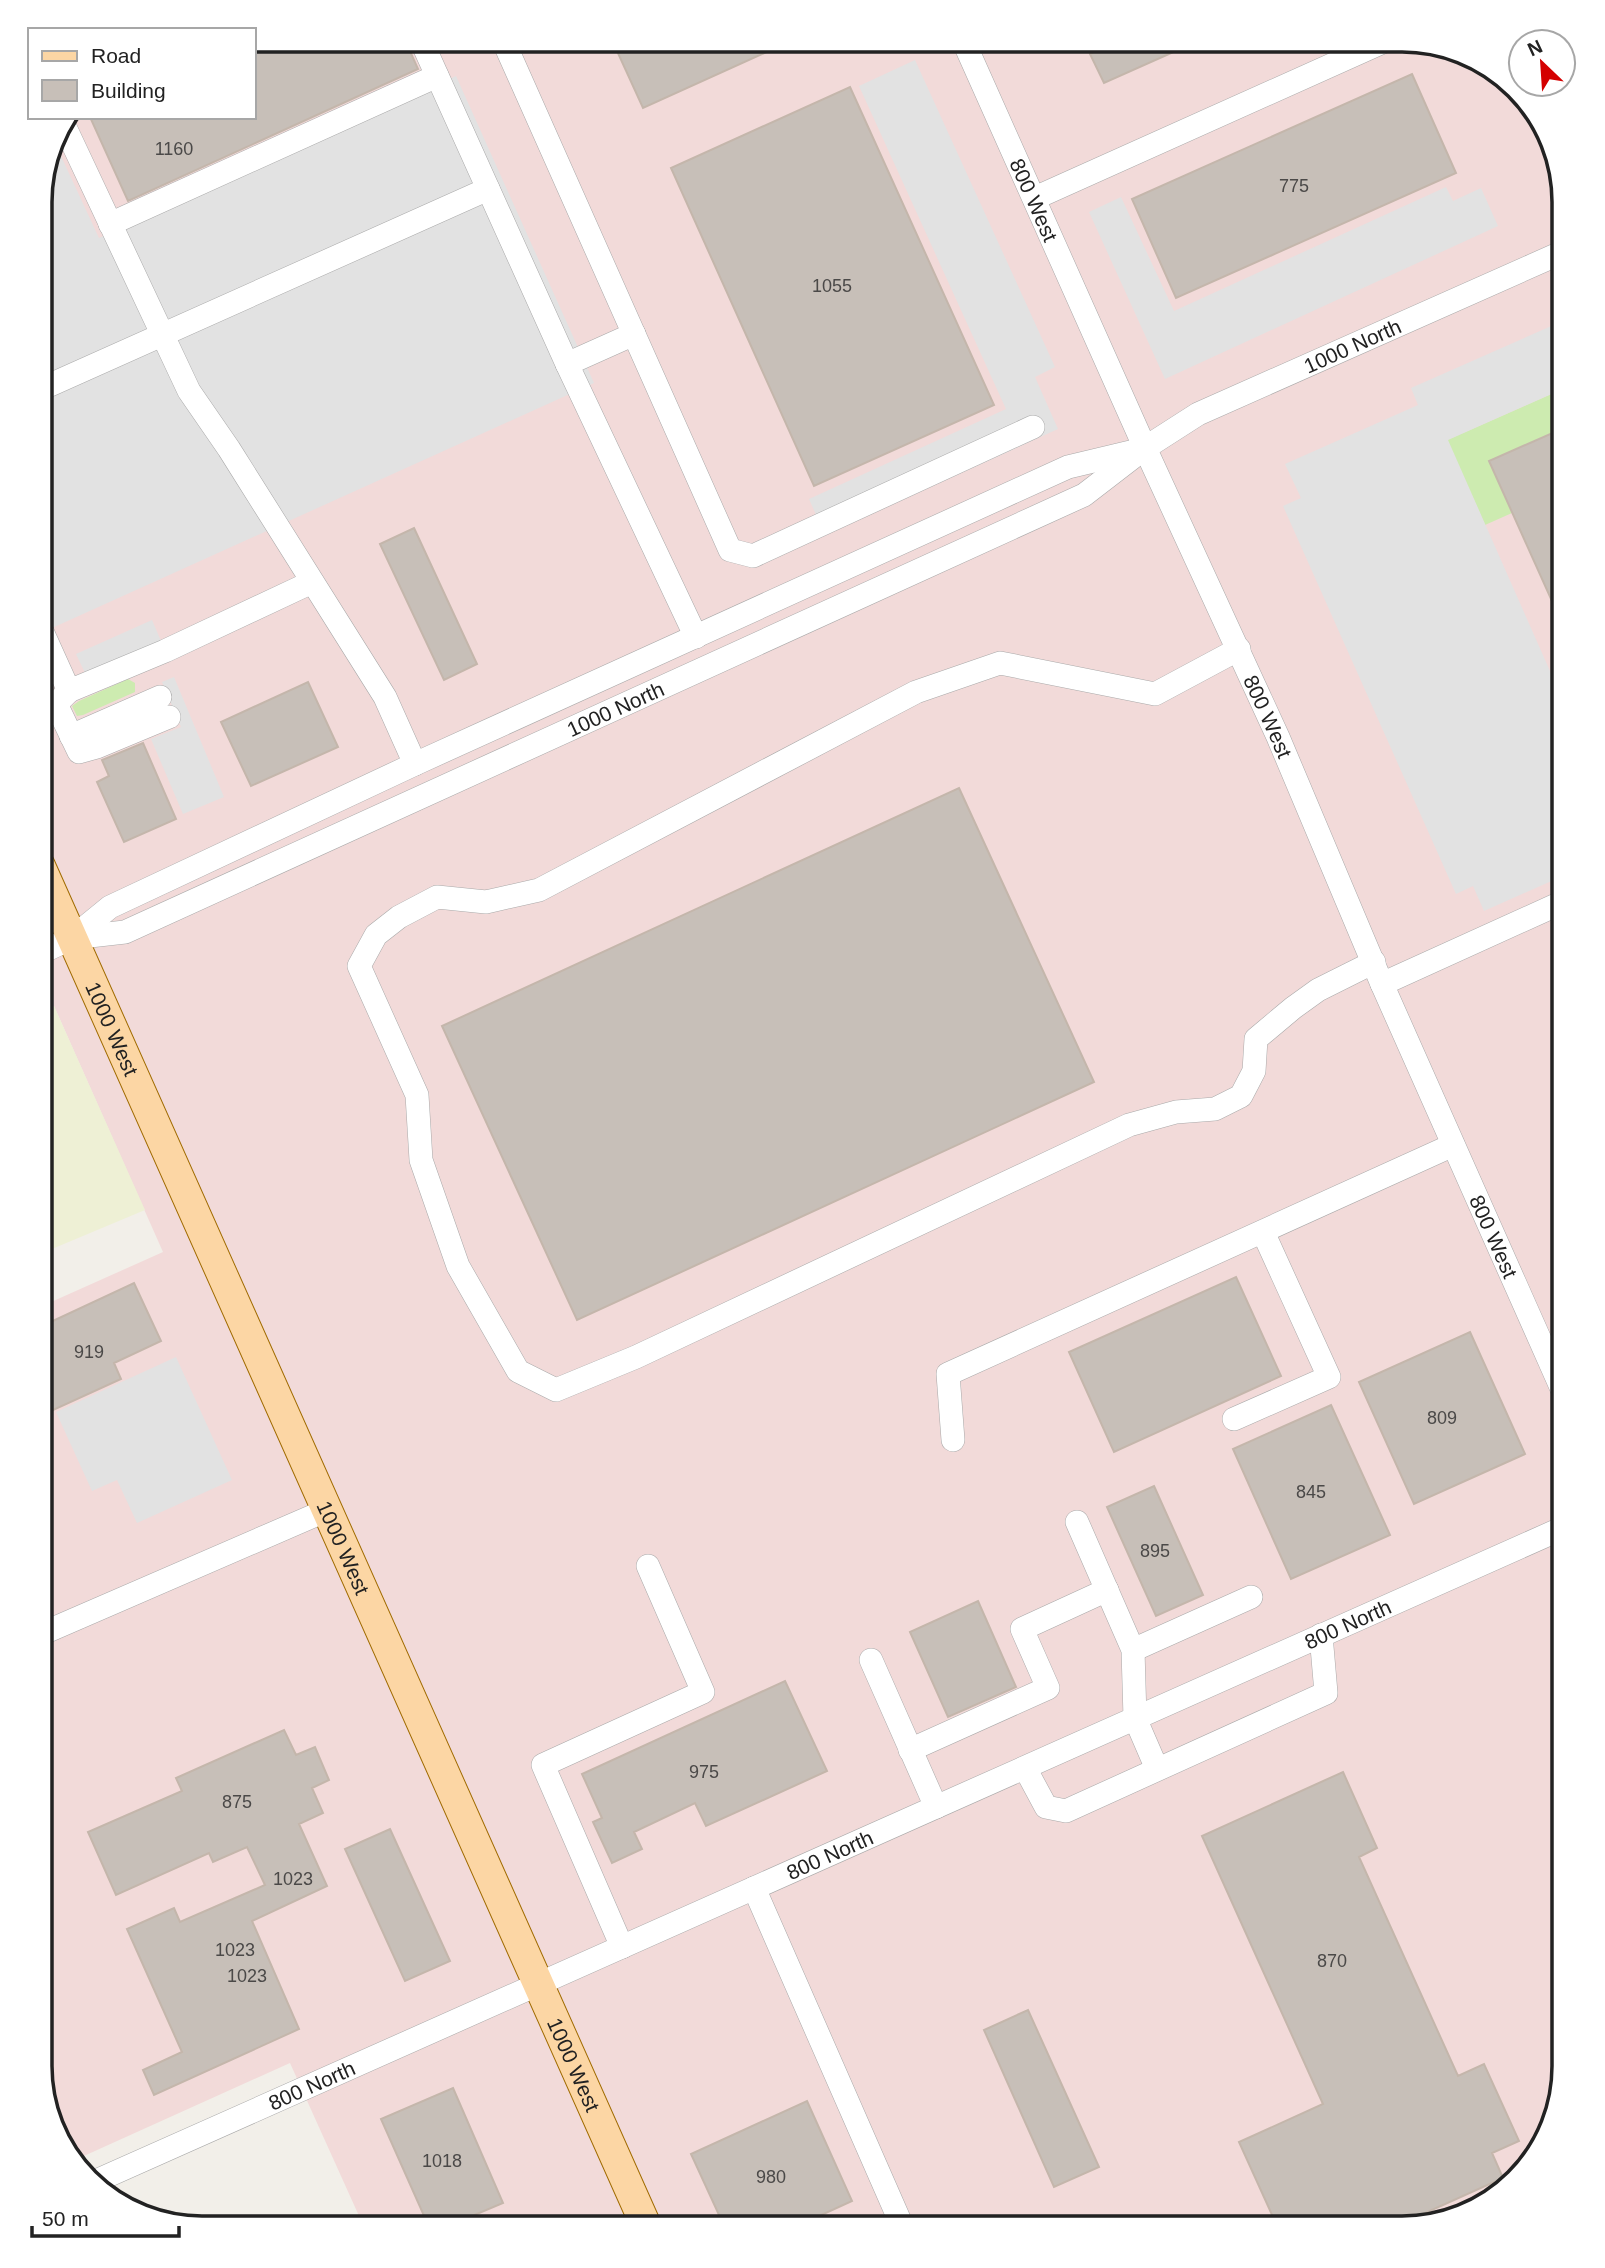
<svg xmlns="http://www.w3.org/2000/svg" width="1605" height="2268" font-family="Arial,sans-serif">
<rect width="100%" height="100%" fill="#f2efe9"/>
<path fill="#f2dad9" d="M254,40l1159,1 71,21 59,59 22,82v1863l-22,81 -59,59 -81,22 -1039,-1 -74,-164 -215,97 -13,-13 -22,-82v-758l123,-55 -109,-246 -5,-47 -9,-20 1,-747 16,-62 10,-13h187z"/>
<path fill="#ebdbe8" d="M40,939l9,20 5,47 -14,-1z"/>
<path fill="#eef0d5" d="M40,1005l14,1 91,204 -105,44z"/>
<path fill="#cdebb0" d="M1565,388v48l-5,2 -4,-7 -67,30 23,52 -27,12 -38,-85z
M128,679l7,4v9l-52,23 -6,1 -5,-10 7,-5z"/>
<path fill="#e2e2e2" d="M915,60l140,307 -20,10 23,52 -233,106 -16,-36 197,-90 -147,-323z
M456,76l138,307 -553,250v-441l13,-51 45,97z
M1446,187l7,14 28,-13 17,38 -333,153 -76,-167 32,-15 53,114z
M1565,320v68l-117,52 117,265v170l-81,36 -11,-25 -17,8 -173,-388 18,-8 -16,-34 133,-59 -7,-17z
M152,620l9,21 -75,34 -10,-21z
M174,677l50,120 -41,17 -32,-75 30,-12 -19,-45z
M176,1357l56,123 -95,43 -20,-43 -25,11 -36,-79z"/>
<path fill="#c7bfb8" stroke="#c4b6ab" stroke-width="2" d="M254,40h151l13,29 -290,132 -38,-84h164z
M612,40h181l-150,68z
M1120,40l68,1h10l-94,42 -14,-29z
M1412,74l44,99 -280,125 -44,-99z
M850,87l144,318 -180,81 -143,-318z
M1557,431l3,7 5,-2v194l-76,-169z
M414,528l63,136 -33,16 -64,-136z
M308,682l30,65 -87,39 -30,-64z
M143,743l33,76 -52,23 -27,-60 12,-6 -7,-16z
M959,788l135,294 -517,238 -135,-294z
M1236,1277l45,99 -167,76 -45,-100z
M134,1283l27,58 -47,22 7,16 -81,37v-89z
M1470,1332l55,122 -111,50 -55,-122z
M1331,1405l59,130 -99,44 -58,-130z
M1154,1486l49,109 -47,21 -49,-109z
M978,1601l38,86 -68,30 -38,-85z
M785,1681l42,90 -121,55 -11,-23 -61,29 8,17 -30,14 -19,-41 9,-4 -20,-44z
M284,1730l12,25 19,-8 14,33 -17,8 11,25 -24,11 28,62 -75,35 47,108 -145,66 -11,-25 39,-18 -55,-123 47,-21 6,14 85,-37 -18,-38 -34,15 -4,-9 -93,42 -28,-63 94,-41 -6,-13z
M1343,1772l34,76 -18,9 99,219 26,-12 35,77 -27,12 11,25 -111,50h-114l-39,-86 84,-38 -121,-268z
M390,1829l60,132 -45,20 -60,-132z
M1028,2010l71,157 -45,20 -70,-157z
M453,2088l50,115 -57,24h-17l-48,-108z
M807,2101l45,100 -59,27h-68l-34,-74z"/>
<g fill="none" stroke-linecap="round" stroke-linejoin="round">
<defs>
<g id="minor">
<path d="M421,40l146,324 129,273"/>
<path d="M503,40l227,510 23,6 280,-129"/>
<path id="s1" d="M963,40l182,408 133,289 104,247 183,412"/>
<path d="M63,123l126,268 40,58 156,248 30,67"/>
<path d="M1035,198l350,-157"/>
<path d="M110,224l327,-148"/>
<path d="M567,364l67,-30"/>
<path d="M41,389l447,-200"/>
<path d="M41,629l28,62 96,-40 147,-69"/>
<path d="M1239,649l-84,45 -155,-31 -84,29 -377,198 -53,12 -49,-5 -38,20 -23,18 -17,31 58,129 4,65 37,106 60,105 38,19 80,-33 493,-232 47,-13 39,-3 26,-13 13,-25 2,-32 37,-31 25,-18 56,-28"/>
<path d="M69,691l-13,13 23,48 18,-5 72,-30"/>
<path d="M71,736l89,-39"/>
<path id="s2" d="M72,938l53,-6 959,-437 61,-47 53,-34 367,-163"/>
<path d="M40,953l32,-15 38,-31 305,-143 653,-297 67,-16"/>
<path d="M1382,984l183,-83"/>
<path d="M1234,1419l95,-42 -66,-145"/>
<path d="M953,1440l-5,-66 505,-229"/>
<path d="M1077,1522l56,128 2,68 22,51"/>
<path d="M41,1634l286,-124"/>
<path d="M1133,1650l118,-53"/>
<path d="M871,1660l65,147"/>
<path d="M910,1750l138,-62 -26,-59 85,-39"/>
<path d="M1025,1768l21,39 20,4 260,-118 -5,-58"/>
<path d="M754,1888l149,340"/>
<path d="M622,1947l-79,-182 160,-73 -55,-126"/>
<path id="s3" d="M96,2181l1469,-654"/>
</g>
<g id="major">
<path id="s4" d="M40,866l607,1362"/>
</g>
</defs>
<use href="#minor" stroke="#a9a9a9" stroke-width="24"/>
<use href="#major" stroke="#a06b00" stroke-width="32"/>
<use href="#minor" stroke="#fff" stroke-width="23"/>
<use href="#major" stroke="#fcd6a4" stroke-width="30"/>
</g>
<g text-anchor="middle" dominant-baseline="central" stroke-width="5" stroke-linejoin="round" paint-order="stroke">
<g font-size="18" fill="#4b4948">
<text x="174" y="149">1160</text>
<text x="1294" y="186">775</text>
<text x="832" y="286">1055</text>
<text x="89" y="1352">919</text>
<text x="1442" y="1418">809</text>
<text x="1311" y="1492">845</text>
<text x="1155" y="1551">895</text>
<text x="704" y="1772">975</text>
<text x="237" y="1802">875</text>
<text x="293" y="1879">1023</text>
<text x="235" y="1950">1023</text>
<text x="1332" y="1961">870</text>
<text x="247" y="1976">1023</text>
<text x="442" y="2161">1018</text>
<text x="771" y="2177">980</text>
</g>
<g font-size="21" fill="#222" stroke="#fff">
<text stroke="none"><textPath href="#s1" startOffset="175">800 West</textPath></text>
<text stroke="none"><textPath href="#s2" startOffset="1416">1000 North</textPath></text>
<text stroke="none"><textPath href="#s2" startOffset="592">1000 North</textPath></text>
<text stroke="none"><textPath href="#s1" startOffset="742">800 West</textPath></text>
<text stroke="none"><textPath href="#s4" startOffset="178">1000 West</textPath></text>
<text stroke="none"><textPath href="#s1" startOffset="1309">800 West</textPath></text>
<text stroke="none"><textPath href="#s4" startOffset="746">1000 West</textPath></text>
<text stroke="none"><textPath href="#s3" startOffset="1370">800 North</textPath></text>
<text stroke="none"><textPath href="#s3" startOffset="803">800 North</textPath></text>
<text stroke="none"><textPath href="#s4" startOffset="1312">1000 West</textPath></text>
<text stroke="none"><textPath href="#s3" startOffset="236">800 North</textPath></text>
</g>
</g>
<path d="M0 0H1605V2268H0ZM202 52H1402A150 150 0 0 1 1552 202V2066A150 150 0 0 1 1402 2216H202A150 150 0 0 1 52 2066V202A150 150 0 0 1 202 52Z" fill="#fff" fill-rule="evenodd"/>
<path fill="none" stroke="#222" stroke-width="3.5" d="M202 52H1402A150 150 0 0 1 1552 202V2066A150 150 0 0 1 1402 2216H202A150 150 0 0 1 52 2066V202A150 150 0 0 1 202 52Z"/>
<rect x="28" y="28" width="228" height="91" fill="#ffffff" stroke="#a7a7a7" stroke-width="2"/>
<rect x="42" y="51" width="35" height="10" fill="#fcd6a4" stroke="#a7a7a7" stroke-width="2"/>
<text x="91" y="63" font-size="21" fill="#222222">Road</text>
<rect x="42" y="80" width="35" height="21" fill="#c7bfb8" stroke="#a7a7a7" stroke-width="2"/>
<text x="91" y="98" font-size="21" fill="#222222">Building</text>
<g transform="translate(1542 63) rotate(335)"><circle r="33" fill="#ffffff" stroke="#a7a7a7" stroke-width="2"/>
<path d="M0-5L12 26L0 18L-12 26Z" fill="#d40000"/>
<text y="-10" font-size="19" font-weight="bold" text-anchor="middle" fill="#222222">N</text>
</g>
<path d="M32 2226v10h147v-10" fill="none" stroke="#222222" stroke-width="3.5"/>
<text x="42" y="2226" font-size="21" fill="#222222" stroke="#ffffff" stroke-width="5" paint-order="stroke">50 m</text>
</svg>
